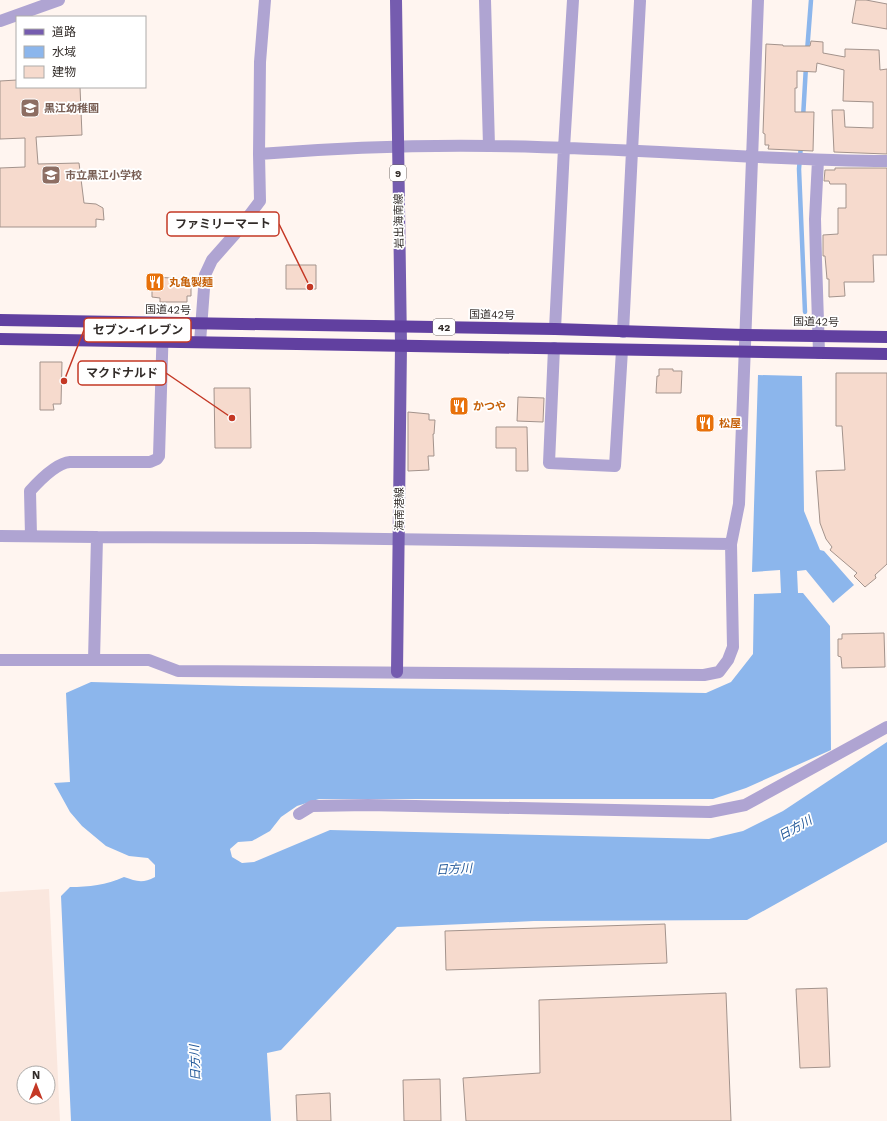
<svg xmlns="http://www.w3.org/2000/svg" width="887" height="1121" font-family="'Work Sans','Noto Sans JP',sans-serif">
<rect width="100%" height="100%" fill="#fff5f0"/>
<path fill="#fae7de" fill-rule="evenodd" d="M49,889l11,232h-60v-229zM24,1073h24v24h-24z"/>
<path fill="#8cb6ec" d="M758,375l44,1 2,135 16,39 4,1 30,34 -21,18 -27,-33 -9,1 1,22h5l27,33 1,124 -85,38 -33,11h-394l-22,7 -16,11 -11,14 -18,10 -14,1 -8,7 2,8 10,6 12,-1 76,-32 379,9 34,-8 40,-20 104,-69v100l-140,78 -213,1 -137,6 -116,123 -14,3 4,68h-200l-10,-225 9,-9c19,0 36,-2 54,-10 12,4 18,7 31,0v-12l-7,-7 -19,-2 -23,-10 -24,-20 -12,-14 -16,-29 16,-1 -4,-89 25,-11 150,4 465,7 25,-11 22,-28 1,-60 27,-1 -1,-23 -28,2z"/>
<g fill="none" stroke-linecap="round" stroke-linejoin="round">
<path stroke="#8cb6ec" stroke-width="4.5" d="M807,52l4,-52
M803,118l3,-52
M801,145l-2,24 6,143"/>
</g>
<path fill="#f6dacd" stroke="#a3938c" d="M856,0h10l21,4v25l-35,-6z
M811,41l12,1v11l22,4v-8l34,1 1,20 7,-1v85l-53,-2 -2,-42h12l1,17 28,1v-26l-30,-1 1,-31 -27,-7 -1,9 -19,-1v17h-2v24h19l-1,39 -45,-2 1,-4h-4v-11l-2,-1 3,-89 17,1v1h27z
M17,80v7h63l2,48 -46,2 2,27 41,-1 5,40 12,1 7,4 1,12 -8,-1v8h-96v-59l25,-1v-29l-25,1v-58z
M835,168h52v87h-14l1,27h-30l1,14 -16,1v-18h-2l-2,-23h-2v-21l15,-1v-26h8v-24h-16l-1,-3h-5l1,-11h10z
M286,265h30v24h-30z
M152,277l39,2v17h-4v6h-27v-4l-8,-1z
M40,362h22l-1,42h-8l1,6h-14z
M659,369h14v2h9l-1,22h-25l1,-17h2z
M836,373h51v191l-12,11 1,3 -11,9 -11,-11 3,-3 -27,-23 2,-3 -6,-8 -6,-16 -4,-52 29,-1 -3,-44h-6z
M214,388h36l1,60h-36z
M518,397l26,1 -1,24 -26,-1z
M408,412l21,2v6h6l-1,14h-1l1,22h-6l1,14 -21,1z
M496,427h31l1,44h-12v-23h-20z
M884,633l1,34 -43,1 -1,-11 -3,-1v-17h4v-5z
M665,924l2,39 -221,7 -1,-39z
M827,988l3,79 -30,1 -4,-79z
M726,993l5,128h-265l-3,-43 77,-5 -1,-73z
M440,1079l1,42h-37l-1,-41z
M330,1093l1,28h-34l-1,-26z"/>
<g fill="none" stroke-linecap="round" stroke-linejoin="round">
<path stroke="#afa4d2" stroke-width="12" d="M485,0l4,146
M0,21l59,-21
M259,154c77,-6 154,-9 231,-8 132,1 264,14 397,15
M818,160l-3,59 1,41 3,93
M555,329l9,-181 9,-148
M623,332l9,-181 8,-150
M200,342l5,-67 7,-15 23,-26 25,-33 -1,-47 1,-92 5,-62
M554,348l-5,115 66,3 7,-116
M0,536l97,1 216,1 418,6
M31,536l-1,-45c9,-10 26,-28 40,-29h80l7,-3 2,-3 4,-133
M0,660h149l29,11 526,4 15,-3 9,-12 5,-13 -2,-103 8,-40 19,-504
M94,660l3,-123
M299,814l13,-8 56,-1 342,7 35,-7 142,-78"/>
<path stroke="#755caf" stroke-width="12" d="M396,0l5,345 -4,327"/>
<path stroke="#6140a0" stroke-width="12" d="M0,320l555,9 189,6 143,2
M0,339l887,15"/>
</g>
<defs>
<symbol id="school-square" viewBox="-11 -11 22 22"><rect x="-9" y="-9" width="18" height="18" rx="4" fill="#8d6e63" stroke="#fff"/><path d="M0-5L7-2L0 1L-7-2ZM-4 1L0 2.5L4 1V4Q0 6-4 4Z" fill="#fff"/></symbol>
<symbol id="restaurant-square" viewBox="-11 -11 22 22"><rect x="-9" y="-9" width="18" height="18" rx="4" fill="#e8710a" stroke="#fff"/><path d="M-5-6h1v4h1v-4h1v4h1v-4h1v5L-1.5 .5V6h-2V.5L-5-1ZM5-6V6H3V1.5H1.5Q1.5-4 5-6Z" fill="#fff"/></symbol>
</defs>
<g fill-rule="evenodd">
<use href="#school-square" x="19" y="97" width="22" height="22"/>
<use href="#school-square" x="40" y="164" width="22" height="22"/>
<use href="#restaurant-square" x="144" y="271" width="22" height="22"/>
<use href="#restaurant-square" x="448" y="395" width="22" height="22"/>
<use href="#restaurant-square" x="694" y="412" width="22" height="22"/>
</g>
<g text-anchor="middle" dominant-baseline="central" stroke-width="3.5" stroke-linejoin="round" paint-order="stroke">
<g fill="#fff" stroke="#706b69" stroke-width="1">
<rect x="390" y="165" width="16" height="16" rx="3"/>
<rect x="433" y="319" width="22" height="16" rx="3"/>
</g>
<g font-size="10" font-weight="bold" fill="#322c29">
<text x="398" y="173">9</text>
<text x="444" y="327">42</text>
</g>
<g font-size="11" font-weight="bold" fill="#785e54" stroke="#fff" text-anchor="start">
<text x="44" y="108">黒江幼稚園</text>
<text x="65" y="175">市立黒江小学校</text>
</g>
<g font-size="11" fill="#322c29" stroke="#fff">
<text transform="translate(399 221) rotate(-91)">岩出海南線</text>
<text transform="translate(168 310) rotate(1)">国道42号</text>
<text transform="translate(492 315) rotate(1)">国道42号</text>
<text transform="translate(816 322) rotate(1)">国道42号</text>
<text transform="translate(399 509) rotate(-90)">海南港線</text>
</g>
<g font-size="11" font-weight="bold" fill="#c56008" stroke="#fff" text-anchor="start">
<text x="169" y="282">丸亀製麺</text>
<text x="473" y="406">かつや</text>
<text x="719" y="423">松屋</text>
</g>
<g font-size="12" font-style="italic" fill="#225899" stroke="#fff">
<text transform="translate(795 828) rotate(-29)">日方川</text>
<text transform="translate(454 869) rotate(-3)">日方川</text>
<text transform="translate(195 1063) rotate(-92)">日方川</text>
</g>
</g>
<path fill="none" stroke="#c43825" stroke-width="1.5" d="M310 287L279 224M64 381L84 330M232 418L166 373"/>
<g fill="#c43825" stroke="#fff" stroke-width="1.5">
<circle cx="310" cy="287" r="4"/>
<circle cx="64" cy="381" r="4"/>
<circle cx="232" cy="418" r="4"/>
</g>
<g fill="#fff" stroke="#c43825" stroke-width="1.5">
<rect x="167" y="212" width="112" height="24" rx="4"/>
<rect x="84" y="318" width="107" height="24" rx="4"/>
<rect x="78" y="361" width="88" height="24" rx="4"/>
</g>
<g font-size="12" text-anchor="middle" font-weight="bold" fill="#322c29">
<text x="223" y="228">ファミリーマート</text>
<text x="138" y="334">セブン-イレブン</text>
<text x="122" y="377">マクドナルド</text>
</g>
<rect x="16" y="16" width="130" height="72" fill="#ffffff" stroke="#adaba9"/>
<rect x="24" y="29" width="20" height="6" fill="#755caf" stroke="#adaba9"/>
<text x="52" y="36" font-size="12" fill="#322c29">道路</text>
<rect x="24" y="46" width="20" height="12" fill="#8cb6ec" stroke="#adaba9"/>
<text x="52" y="56" font-size="12" fill="#322c29">水域</text>
<rect x="24" y="66" width="20" height="12" fill="#f6dacd" stroke="#adaba9"/>
<text x="52" y="76" font-size="12" fill="#322c29">建物</text>
<g transform="translate(36 1085)"><circle r="19" fill="#ffffff" stroke="#adaba9"/>
<path d="M0-3L7 15L0 10L-7 15Z" fill="#c43825"/>
<text y="-6" font-size="11" font-weight="bold" text-anchor="middle" fill="#322c29">N</text>
</g>
</svg>
